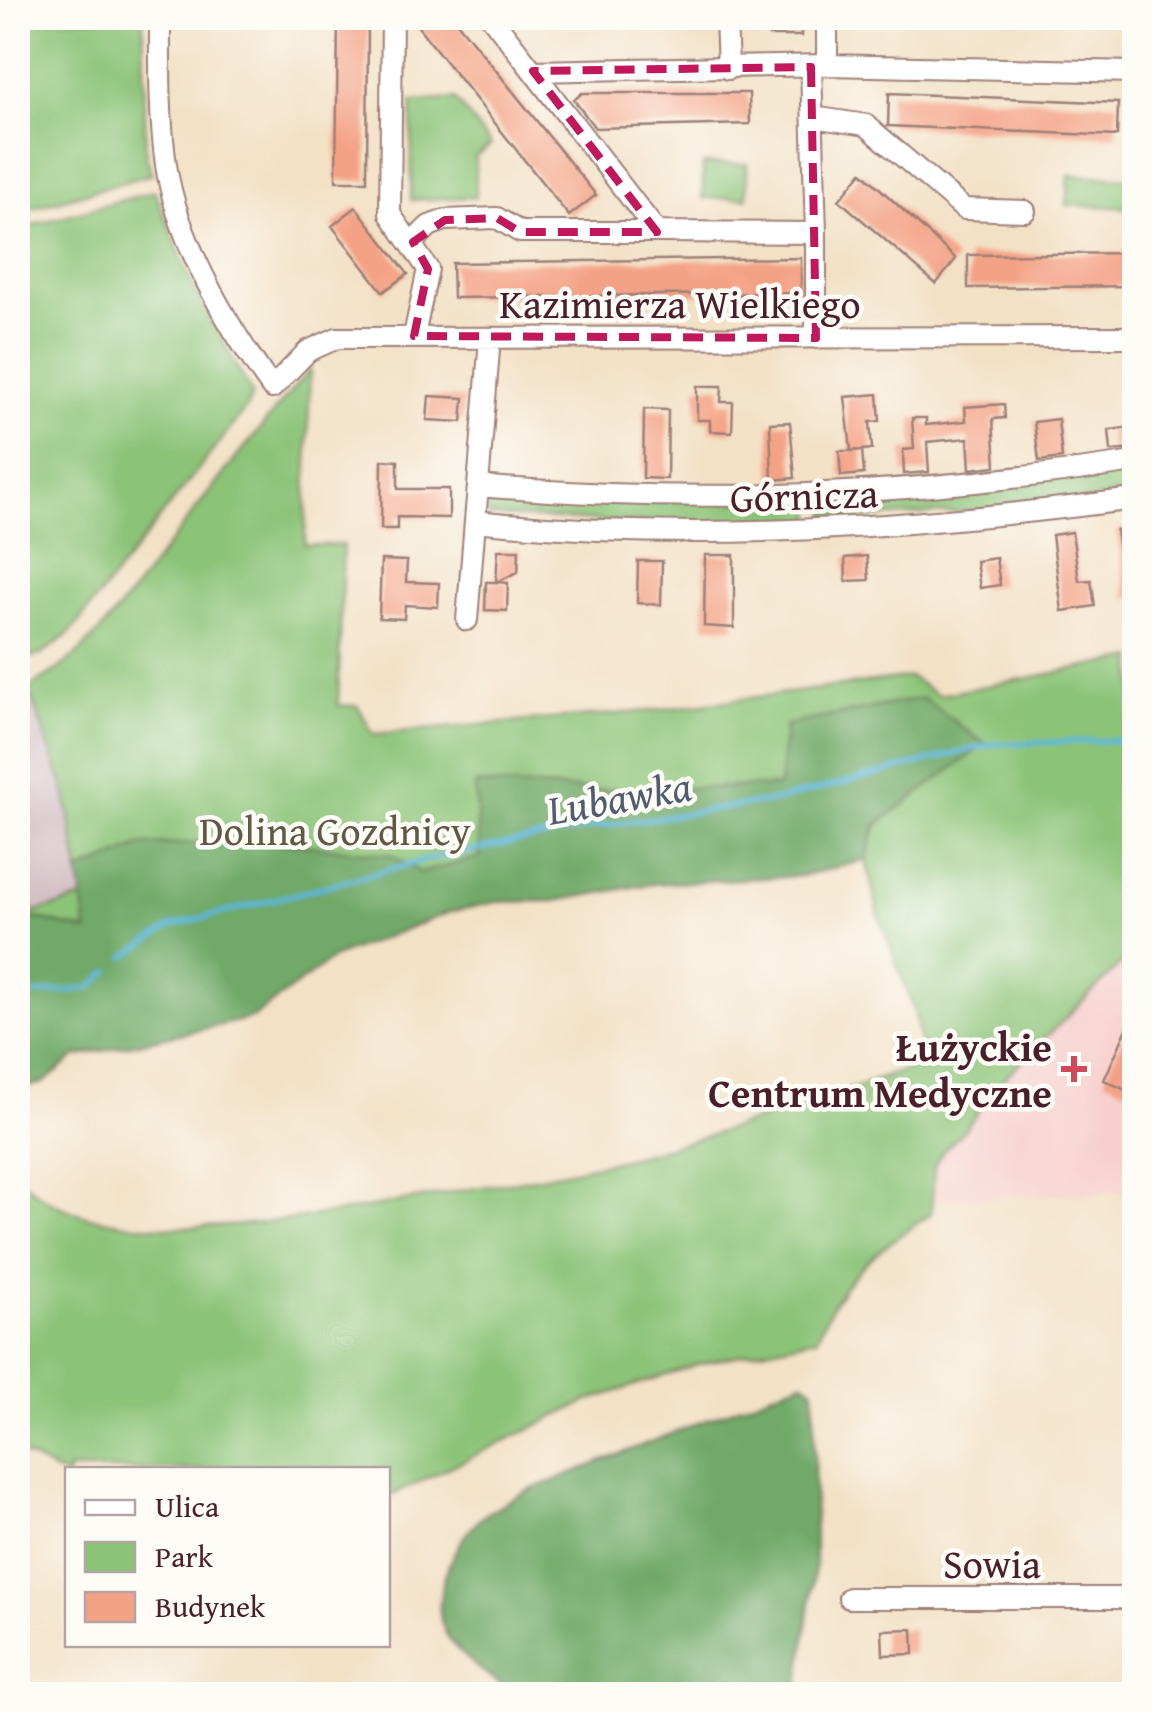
<svg xmlns="http://www.w3.org/2000/svg" width="1152" height="1712" font-family="'Gentium Book Plus',serif">
<rect width="100%" height="100%" fill="#fdfcf7"/>
<filter id="ink" filterUnits="userSpaceOnUse"><feTurbulence type="fractalNoise" baseFrequency=".01" numOctaves="2"/><feDisplacementMap in="SourceGraphic" scale="20" xChannelSelector="R" yChannelSelector="G"/><feConvolveMatrix kernelMatrix="1 2 1 2 8 2 1 2 1" color-interpolation-filters="sRGB"/></filter>
<filter id="wash" filterUnits="userSpaceOnUse"><feTurbulence type="fractalNoise" baseFrequency=".0048" numOctaves="4" result="noise"/><feDisplacementMap in="SourceGraphic" scale="40" xChannelSelector="R" yChannelSelector="G"/><feGaussianBlur stdDeviation="2.25" result="paint"/><feColorMatrix in="noise" values="0 0 0 0 0 0 0 0 0 0 0 0 0 0 0 0 0 1.4 0 .05"/><feComposite in="paint" operator="in"/></filter>
<g filter="url(#wash)">
<rect width="100%" height="100%" fill="#f3e1c6"/>
<path fill="#f7d0ce" d="M1134,951v240l-203,9 3,-34 61,-79z"/>
<path fill="#d2bec4" d="M18,678l10,10 38,106 21,138 -69,-11z"/>
<path fill="#8bc377" stroke="#6a7151" stroke-width="2.5" d="M18,18h125l3,137 6,19 -134,38z
M455,99l36,46 -16,12 1,40 -65,3 1,-98z
M703,164h44v34h-44z
M1069,175l65,3v30l-67,-3z
M155,191l40,100 57,103 -5,13 -177,226 -29,22 -23,5v-431z
M310,369l-5,176h38l-5,160 20,1 15,28 276,-23 261,-34 28,18 196,-37v293l-139,136 -28,40 -25,25 -8,14 -3,48c-54,35 -91,63 -114,124l-118,26 -111,37 -200,96v-27h-320l-1,7 -49,-25v-277c76,93 322,37 424,19 77,-13 155,-26 230,-48 85,-24 169,-53 252,-83l-10,-53 -34,-91 -14,-59 10,-34 10,-8 -459,80 -409,160v-141l79,-22 45,-50 -63,27 -13,-78 -38,-106c66,-34 102,-95 147,-152 44,-57 88,-112 135,-167z
M1134,470v23l-102,15 -206,12 3,-18z
M488,495l317,8 7,6 1,12 -60,7 -265,-12z"/>
<path fill="#70a968" stroke="#5d644a" stroke-width="2.5" d="M923,698l62,46 -109,81 -10,35 -64,16 -152,8 -95,17 -59,1 -46,10 -116,45 -82,61 -177,39 -32,26 -25,6v-168l14,-4 55,14 -8,-59 63,-27 116,-5 134,15 29,18 59,-16 -5,-73 123,6 181,-4 6,-61z
M803,1381l11,8 1,176 -17,129h-285c-21,-17 -55,-37 -68,-62 -17,-34 10,-96 40,-117 12,-9 27,-16 40,-23z"/>
<g fill="none" stroke-linecap="round" stroke-linejoin="round">
<path stroke="#5cb7d9" stroke-width="5" d="M125,957l47,-31 258,-67 164,-32 185,-27 213,-56 142,-4
M18,996l72,-8 19,-17"/>
</g>
<g id="blocks">
<path fill="#f4a285" d="M338,18h30l-1,163h-31z
M411,18h43l142,177 -27,21z
M769,18h32v18h-32z
M582,93h167l1,31 -155,4 -21,-28z
M889,93l229,10 -1,33 -229,-10z
M862,172l94,87 -20,25 -97,-84z
M356,207l52,67 -25,18 -51,-66z
M1134,253v33l-166,2v-33z
M801,258v35l-348,5 -1,-35z
M697,386h25l-1,16h12l-1,30 -22,-1v-11h-13z
M878,394l2,27 -10,1 2,27 -21,2 -6,-54z
M429,396l35,2 -2,24 -35,-2z
M1004,404l1,14 -12,1 3,47 -26,3 -2,-31 -41,4 2,30 -25,2 -1,-24 11,-1 -2,-31h14v7l40,-4 -1,-14z
M644,409l24,1 -1,69 -24,-1z
M1058,419l4,39 -23,3 -5,-39z
M790,422l5,56 -23,2 -2,-57z
M1133,427l1,22 -23,2 -2,-21z
M862,450l2,24 -23,2 -2,-25z
M382,460l16,1v28h51v29l-52,-1v12h-16z
M1134,527v70l-8,1 -10,-68z
M1072,532l7,49 12,-1 4,26 -33,5 -10,-76z
M498,550h21l-1,22 -21,10 11,1 -1,28 -22,-1 1,-28h10z
M705,555h29v73l-30,-2z
M867,556l2,24 -23,1 -1,-23z
M996,558l4,27 -20,3 -4,-27z
M381,560l26,1 -1,21 33,1 -1,24 -33,-2 -1,14 -25,-1z
M638,561h24l-1,44 -24,-2z
M1134,1013v81l-30,-14z
M913,1629l1,25 -31,1 -1,-25z"/>
</g>
</g>
<g filter="url(#ink)">
<use href="#blocks" fill-opacity="0" stroke="#9e8078" stroke-width="2.5"/>
<g fill="none" stroke-linecap="round" stroke-linejoin="round">
<defs>
<path id="minor" d="M160,18c0,48 -1,99 6,147 12,79 61,160 106,223l36,-37 29,-13 797,-1
M392,18l-2,196 38,55 -14,67
M492,18l165,214 159,1v105
M726,18l2,51
M827,18v47
M811,67l5,166
M533,71l294,-6 307,7
M813,117l53,8 98,84 61,2
M413,242l16,-16 16,-6 52,-2 23,14h137
M1134,462c-224,34 -430,43 -656,24l-3,35c221,23 439,7 659,-22
M478,486l12,-148
M467,620l8,-99
M849,1598h285"/>
</defs>
<use href="#minor" stroke="#9e8078" stroke-width="24"/>
<use href="#minor" stroke="#fff" stroke-width="20"/>
</g>
</g>
<path fill="none" stroke="#c2185b" stroke-width="8" stroke-dasharray="20 12" stroke-linejoin="round" d="M811,67l5,271 -402,-2 14,-67 -15,-27 32,-22 52,-2 23,14h137l-124,-161z"/>
<path fill="#d1495b" stroke="#fdfcf7" stroke-width="4" d="M1069 1054h10v10h10v10h-10v10h-10v-10h-10v-10h10z"/>
<g text-anchor="middle" dominant-baseline="central" stroke-width="9" stroke-linejoin="round" paint-order="stroke">
<g font-size="40" fill="#4a1f2b" stroke="#fdfcf7">
<text x="680" y="303">Kazimierza Wielkiego</text>
<text transform="translate(804 495) rotate(-2)">Górnicza</text>
<text x="992" y="1563">Sowia</text>
</g>
<g font-size="40" fill="#615846" stroke="#fdfcf7">
<text x="335" y="830">Dolina Gozdnicy</text>
</g>
<g font-size="40" font-weight="bold" fill="#4a1f2b" stroke="#fdfcf7" text-anchor="end">
<text x="1052" y="1046">Łużyckie<tspan x="1052" dy="46">Centrum Medyczne</tspan></text>
</g>
<g font-size="42" font-style="italic" fill="#515c71" stroke="#fdfcf7">
<text transform="translate(619 797) rotate(-10)">Lubawka</text>
</g>
</g>
<rect width="1152" height="1712" fill="none" stroke="#fdfcf7" stroke-width="60"/>
<rect x="65" y="1467" width="325" height="180" fill="#fdfcf7" stroke="#b5a4a5" stroke-width="2.5"/>
<rect x="85" y="1500" width="50" height="15" fill="#ffffff" stroke="#b5a4a5" stroke-width="2.5"/>
<text x="155" y="1517" font-size="30" fill="#4a1f2b">Ulica</text>
<rect x="85" y="1542" width="50" height="30" fill="#8bc377" stroke="#b5a4a5" stroke-width="2.5"/>
<text x="155" y="1567" font-size="30" fill="#4a1f2b">Park</text>
<rect x="85" y="1592" width="50" height="30" fill="#f4a285" stroke="#b5a4a5" stroke-width="2.5"/>
<text x="155" y="1617" font-size="30" fill="#4a1f2b">Budynek</text>
</svg>
